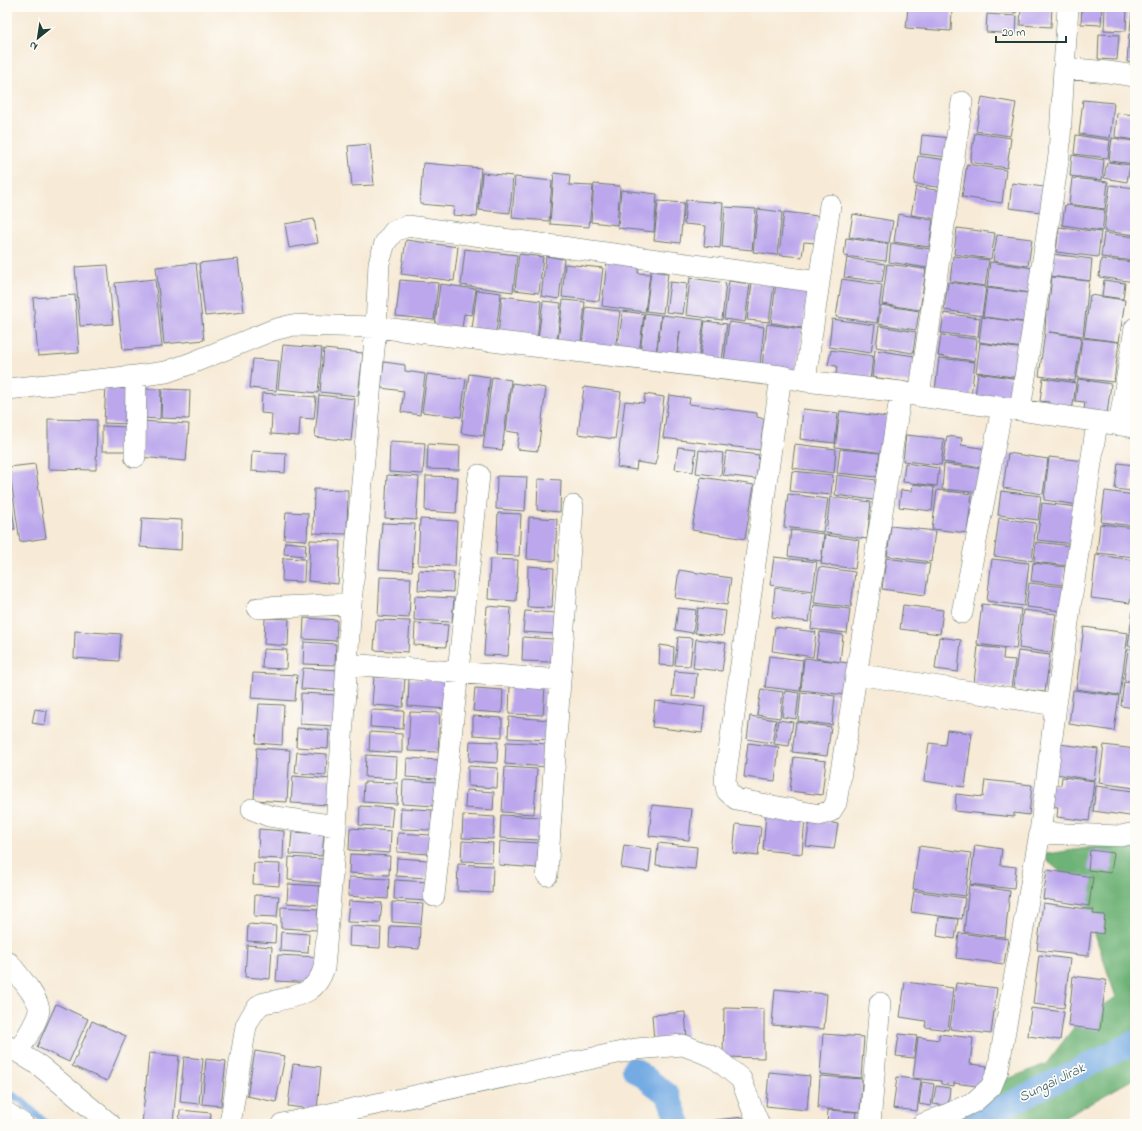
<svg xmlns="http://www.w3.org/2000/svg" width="1142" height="1131" font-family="'Indie Flower',sans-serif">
<rect width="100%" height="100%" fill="#fdfcf7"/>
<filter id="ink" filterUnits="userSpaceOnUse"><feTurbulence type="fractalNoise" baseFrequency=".025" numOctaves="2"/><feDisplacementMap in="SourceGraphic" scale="8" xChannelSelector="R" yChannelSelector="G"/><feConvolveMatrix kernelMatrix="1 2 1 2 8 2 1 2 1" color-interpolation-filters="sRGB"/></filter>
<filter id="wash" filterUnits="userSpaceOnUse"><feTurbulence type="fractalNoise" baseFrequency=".012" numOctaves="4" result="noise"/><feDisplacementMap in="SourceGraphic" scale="16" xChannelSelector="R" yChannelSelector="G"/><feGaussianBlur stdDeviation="0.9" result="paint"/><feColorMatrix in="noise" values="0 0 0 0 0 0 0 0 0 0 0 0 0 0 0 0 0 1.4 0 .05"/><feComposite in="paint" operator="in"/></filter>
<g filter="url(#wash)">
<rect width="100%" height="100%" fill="#f7ead6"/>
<path fill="#6db276" stroke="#467855" d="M1135,841v237l-82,46h-160l153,-60 29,-38 41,-29 -37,-110 -39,-32z"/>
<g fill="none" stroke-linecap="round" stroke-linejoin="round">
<path stroke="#75abe3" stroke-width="7" d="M7,1091l15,10 25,23"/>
<path stroke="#75abe3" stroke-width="24" d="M634,1069l34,26 11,29
M969,1124l166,-82"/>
</g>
<g id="blocks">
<path fill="#bca7ed" d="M908,7l44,2 -1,22 -45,-3z
M990,7h27l-1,6 -26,-2z
M1021,7h31l-1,20 -31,-2z
M1082,7h20l-1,18 -20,-1z
M1105,7h22l-1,24 -22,-1z
M1132,10l3,1v21l-5,-1z
M987,14l30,2 -1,18 -30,-2z
M1099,34l20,1 -2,25 -19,-1z
M1129,34l6,1v28l-8,-1z
M982,97l34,6 -6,33 -34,-5z
M1083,100l31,3 -4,35 -31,-4z
M1117,113l18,2v25l-20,-3z
M975,133l36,5 -4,30 -37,-6z
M922,135l29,3 -3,19 -28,-3z
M1076,135l34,5 -2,18 -34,-4z
M1112,138l23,3v23l-26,-3z
M370,144l4,41 -22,1 -4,-40z
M1072,155l32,5 -2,20 -32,-4z
M918,156l30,4 -4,28 -30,-4z
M1107,162l23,3 -3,17 -23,-4z
M423,163l58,5 -4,49 -24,-2 1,-8 -34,-3z
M967,164l39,6 -4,33 -40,-6z
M482,173l31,3 -3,37 -31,-3z
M554,173l16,2 -1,10 24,1 -4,41 -39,-3z
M515,177l37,4 -3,40 -37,-3z
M1072,178l36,4 -3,27 -36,-5z
M1012,183l32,4 -3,25 -32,-4z
M594,184l26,2 -3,39 -26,-3z
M1110,185l25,3v47l-31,-4z
M916,187l27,4 -4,28 -28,-4z
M621,190l36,4 -3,38 -36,-4z
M686,200l37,3 -3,45 -16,-2 2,-20 -22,-2z
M658,201l26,2 -4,40 -26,-3z
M1065,205l40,5 -3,21 -40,-6z
M725,207l31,2 -4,41 -30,-3z
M758,209l24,3 -5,43 -24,-3z
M784,212l34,4 -2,27 -12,-1 -2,15 -23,-2z
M853,214l40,7 -4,22 -40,-6z
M898,214l35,6 -4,27 -35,-5z
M314,219l4,24 -29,5 -4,-24z
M1059,227l42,5 -3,25 -42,-5z
M957,228l38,5 -4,26 -37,-5z
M1104,233l31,4v24l-34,-4z
M997,235l35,4 -4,27 -35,-5z
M846,238l42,6 -2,17 -42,-5z
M406,240l52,7 -4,34 -53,-7z
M891,243l39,6 -2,19 -39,-6z
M465,249l52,6 -4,37 -52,-7z
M519,254l24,3 -4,36 -24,-3z
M1052,254l40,5 -2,22 -40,-5z
M546,256l18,3 -5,40 -18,-3z
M953,256l36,4 -4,26 -35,-5z
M847,258l38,6 -3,18 -38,-5z
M238,259l6,53 -39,4 -6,-53z
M1101,259l34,3v20l-36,-5z
M607,261l32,4 -1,8 12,1 -5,38 -43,-6z
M990,262l43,6 -3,25 -43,-6z
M196,263l8,77 -40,4 -8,-77z
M565,264l38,4 -4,33 -37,-4z
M887,264l39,5 -6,41 -38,-6z
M108,265l5,59 -33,2 -5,-59z
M651,271l17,2 -5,40 -17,-2z
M1052,277l37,4 -6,55 -34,-4 32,5 -6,44 -36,-5 6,-44 1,-22 2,1z
M690,278l36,5 -4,37 -36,-5z
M155,279l7,68 -39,3 -8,-67z
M842,279l40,6 -5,38 -41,-6z
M400,280l38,3 -4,37 -38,-4z
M1104,280l21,3 -2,16 -21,-3z
M729,281l21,3 -5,38 -21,-3z
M670,282l17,2 -4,30 -17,-2z
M948,282l38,5 -4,29 -38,-6z
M752,283l22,2 -5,37 -22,-2z
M440,284l36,5 -4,26 -8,-1 -2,14 -27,-3z
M776,284l33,5 -6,39 -32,-5z
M987,288l41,5 -4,29 -41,-5z
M477,290l24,3 -5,39 -24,-3z
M75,295l4,58 -41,3 -5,-58z
M1090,295l35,5 -6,42 -35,-5z
M502,296l39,5 -4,39 -39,-5z
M563,300l22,2 -4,41 -23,-2z
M543,301l18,2 -4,39 -19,-3z
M881,305l38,6 -3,19 -38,-6z
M586,307l34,4 -5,40 -33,-4z
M623,311l21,3 -5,39 -22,-3z
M645,313l16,2 -5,40 -16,-2z
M944,313l36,5 -2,19 -37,-4z
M662,315l42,5 -6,41 -21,-3 3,-27 -4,27 -20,-3z
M982,317l45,6 -4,25 -44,-6z
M832,319l43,6 -4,28 -42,-6z
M705,321l22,3 -5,36 -22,-3z
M729,322l35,5 -4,38 -36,-4z
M767,324l35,5 -5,42 -35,-5z
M879,326l37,6 -3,21 -37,-6z
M941,335l36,4 -2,22 -37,-5z
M1082,338l37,4 -5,40 -37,-4z
M980,343l44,6 -4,29 -44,-6z
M283,345l39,3 -4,45 -40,-4z
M324,349l39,4 -5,43 -38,-4z
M831,350l42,6 -3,24 -34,-5 1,-9 -9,-1z
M875,350l40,6 -4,27 -39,-6z
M939,358l36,4 -4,34 -36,-5z
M253,359l26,2 -3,30 -26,-3z
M384,362l21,3v6l20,3 -5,41 -19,-3 3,-21 -23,-3z
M978,373l41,6 -3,23 -41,-6z
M427,374l39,5 -5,38 -39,-5z
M469,374l21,3 -7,59 -22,-3z
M492,377l19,3 -9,70 -19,-2z
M1043,378l33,5 -4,29 -24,-4 1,-6 -9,-1z
M1078,379l33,5 -4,30 -23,-4 1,-8 -10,-1z
M512,383l34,5 -8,63 -21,-2 2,-16 -13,-2z
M106,386l26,1 -1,37 -27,-1z
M584,387l37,5 -6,47 -37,-5z
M141,389h20l-1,30 -20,-1z
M162,389l28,1 -1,29 -28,-1z
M262,393l54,4 -2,22 -14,-1 -1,18 -28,-2 1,-20 -11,-1z
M645,394l19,3 -8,68 -19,-3 -1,8 -19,-3 8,-66 19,2z
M319,395l36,4 -4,42 -36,-4z
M669,395l21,3 -1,6 68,9v4l7,2 -4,31 -97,-12z
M803,409l35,4 -3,30 -35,-4z
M840,411l47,6 -4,36 -48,-6z
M48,419l49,1 -1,50 -48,-1z
M141,421l48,3 -3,37 -47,-4z
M102,426l29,1v24h-29z
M906,435l38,4 -3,26 -38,-4z
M947,436l15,2 -1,7 26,4 -3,19 -41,-6z
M390,441l35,2 -2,31 -34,-2z
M428,444l32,2 -1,24 -32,-1z
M795,444l41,5 -2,24 -42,-5z
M678,447l18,2 -3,23 -18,-3z
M840,449l40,4 -3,24 -40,-4z
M699,450l24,3 -2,23 -25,-3z
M252,451l34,2 -1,20 -34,-2z
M726,451l33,4 -3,24 -33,-4z
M1008,453l40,6 -5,35 -40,-6z
M1049,457l36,4 -6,44 -35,-5z
M905,463l34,5 -2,18 -34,-4z
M1118,463l16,2 -3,26 -16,-2z
M35,464l11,74 -26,4 -11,-75z
M944,464l39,5 -2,24 -39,-4z
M792,471l41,4 -2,20 -41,-4z
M387,475l32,2 -3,43 -31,-2z
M837,475l39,5 -2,20 -39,-5z
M426,476l32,1 -2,36 -31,-2z
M497,476l30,1 -2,34 -29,-2z
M701,477l53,8 -9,54 -53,-9z
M538,479l23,1 -1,32 -23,-2z
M7,484h1l7,45 -8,1z
M913,484l21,3 -2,24 -33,-4 2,-17 11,1z
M314,489l34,1 -1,44 -34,-1z
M937,490l35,4 -5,39 -35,-4z
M1001,491l40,5 -3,24 -40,-5z
M1105,491l30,4v31l-34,-4z
M788,494l40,5 -5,33 -39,-5z
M830,497l41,5 -4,37 -41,-6z
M1042,503l36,4 -4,37 -37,-4z
M286,512l22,1 -1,27 -23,-1z
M498,513l23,1 -2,42 -23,-1z
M529,517l28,2 -2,42 -28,-2z
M142,518l40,2 -1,30 -41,-3z
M999,518l37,5 -4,38 -38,-5z
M420,519l37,2 -2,45 -37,-1z
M382,523l33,1 -3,47 -33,-2z
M1100,524l35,4v29l-38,-4z
M891,526l44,5 -4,31 -44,-6z
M791,530l33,4 -3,27 -33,-5z
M825,535l34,5 -4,29 -34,-5z
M310,540l30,1 -2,43 -30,-3z
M285,542l21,2 -1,12 -21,-2z
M1036,542l36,4 -3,20 -35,-4z
M1096,555l39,5 -5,43 -39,-5z
M774,557l43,5 -4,29 -43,-6z
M283,558l22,1 -1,23 -22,-1z
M886,558l44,6 -5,31 -43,-6z
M490,559l28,1 -2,41 -28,-2z
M992,559l37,4 -5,43 -37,-5z
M1033,563l32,4 -2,18 -32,-4z
M528,566l26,2 -2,40 -25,-1z
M819,567l36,5 -4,35 -37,-4z
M419,570l35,2 -1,20 -35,-2z
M679,570l52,8 -4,27 -52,-7z
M380,577l31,1 -2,40 -31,-2z
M1029,583l36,4 -3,24 -36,-4z
M775,588l38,5 -4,29 -37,-5z
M415,596l39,2 -2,24 -38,-2z
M982,604l39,5 -5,40 -39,-5z
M814,605l36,4 -3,24 -36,-4z
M903,605l40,5 -3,24 -40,-5z
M487,606l24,2 -3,48 -24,-1z
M678,608l18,2 -3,23 -18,-3z
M698,608l28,3 -3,25 -28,-3z
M1133,609h2v38l-7,-1z
M1023,610l33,4 -5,39 -32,-5z
M525,611l32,2 -1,21 -33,-2z
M265,618l24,1 -1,27 -24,-2z
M304,618l33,2 -1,21 -33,-2z
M376,620l34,1 -2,31 -34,-2z
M415,623l33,2 -2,22 -32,-2z
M775,627l41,5 -3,25 -41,-6z
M1084,627l44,6 -8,62 -44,-6z
M75,631l46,3 -2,27 -45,-3z
M820,632l23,3 -3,27 -24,-4z
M523,637l30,2 -2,23 -29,-1z
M678,637l15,1 -3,28 -15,-1z
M939,637l22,3 -3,32 -23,-3z
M696,639l30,4 -4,28 -29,-3z
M304,642l32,2 -1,21 -32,-1z
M660,645l14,2 -1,19 -14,-1z
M978,646l26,3 -1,10 12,1 -4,28 -37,-5z
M263,649l24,1 -1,19 -24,-1z
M1128,649h7v33l-11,-2z
M1018,651l32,4 -5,37 -32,-4z
M769,656l34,4 -3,31 -35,-4z
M804,658l45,5 -3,32 -45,-5z
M303,668l38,2 -2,21 -38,-2z
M675,671l22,2 -2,25 -23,-2z
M253,673l44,2 -2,26 -44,-3z
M374,677l31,1 -2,29 -31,-2z
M409,679l39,2 -1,28 -39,-3z
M1124,682l11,2v24l-14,-2z
M510,685l35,2 -2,28 -34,-1z
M475,688l28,2 -1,23 -29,-2z
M761,689l22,3 -3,26 -23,-3z
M1073,690l46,6 -5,35 -45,-7z
M785,691l14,2 -3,26 -14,-2z
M801,692l34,4 -3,29 -34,-4z
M301,693l37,2 -2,31 -36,-2z
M655,701l50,6 -3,26 -50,-6z
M259,704l25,1 -2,40 -26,-2z
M35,709l12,2 -2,14 -13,-2z
M371,710l33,1 -1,18 -33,-2z
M410,712l30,1 -2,39 -30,-1z
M473,716l29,2v19l-29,-2z
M750,716l26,4 -4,23 -25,-4z
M509,717l42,3 -1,20 -42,-2z
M778,720l15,2 -4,24 -15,-2z
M796,722l35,5 -4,29 -35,-4z
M297,728l32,2 -1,19 -32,-2z
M947,730l25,3 -7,54 -41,-6 5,-38 16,2z
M370,732l32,2v19l-33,-2z
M470,741l28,1 -1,21 -28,-2z
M506,742l43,2 -1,23 -43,-3z
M748,743l31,4 -4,34 -31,-4z
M1059,744l39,5 -4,31 -39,-6z
M1104,745l31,4v39l-36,-5z
M257,748l33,2 -3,52 -33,-2z
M297,752l30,2 -1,21 -31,-2z
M366,755l31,2 -1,22 -31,-2z
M794,757l32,4 -4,34 -32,-4z
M407,758l32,2 -1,19 -32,-2z
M468,766l30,2 -1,20 -29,-2z
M505,767l32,2 -3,45 -32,-2z
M293,776l39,3 -2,26 -39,-2z
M1062,777l32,4 -5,40 -32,-4 1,-10 -11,-1 3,-22 11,1z
M403,780l35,2 -2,24 -34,-2z
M985,780l47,5 -3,30 -15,-2v4l-59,-6 1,-17 27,3z
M364,782l34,1 -1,21 -34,-2z
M1096,786l37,5 -3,25 -37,-5z
M466,790l28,2 -1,18 -28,-2z
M652,805l40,4 -3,31 -40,-4z
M360,806l33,2 -2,19 -32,-2z
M401,808l31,2 -1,20 -31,-1z
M766,814l39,4 -3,36 -39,-4z
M463,815l32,2 -2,22 -31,-1z
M501,815l40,2 -1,23 -40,-2z
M810,819l28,5 -4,25 -28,-3z
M736,824l25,3 -3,29 -25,-3z
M350,828l41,3 -1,22 -41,-3z
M259,829l25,2 -1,28 -25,-1z
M292,832l32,2 -2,22 -32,-2z
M398,833l33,2 -1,19 -33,-2z
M462,841l31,2 -1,19 -31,-1z
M500,841l39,2 -2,25 -38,-3z
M658,843l39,4 -2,22 -39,-4z
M624,845l28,4 -3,23 -28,-4z
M975,845l27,4 -2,16 16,2 -2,22 -44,-5z
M919,846l52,7 -6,43 -52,-7z
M1090,850l24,3 -3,20 -23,-3z
M350,854l40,2 -1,19 -40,-2z
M289,857l34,2 -2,24 -33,-3z
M397,858l31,2 -1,18 -31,-2z
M254,863l26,1 -1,22 -26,-2z
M458,864l35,2 -1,27 -35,-2z
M1047,870l46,7 -4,29 -46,-7z
M349,877l40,2 -1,20 -40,-3z
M395,880l33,2 -1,19 -33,-2z
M288,884l32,2 -1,19 -32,-2z
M969,885l41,6 -5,46 -41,-5z
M914,891l51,7 -3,21 -51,-7z
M255,895l24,1 -2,21 -23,-1z
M349,901l33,2 -2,20 -33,-1z
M392,902l31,2 -2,20 -29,-2z
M1043,903l51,7 -1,4 12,1 -2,19 -12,-2 -3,24 -51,-6z
M281,907l37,2 -1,21 -36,-2z
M939,917l19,2 -3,20 -18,-3z
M248,924l28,2 -1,17 -28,-2z
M350,926l31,2 -1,20 -31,-2z
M390,926l30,1 -1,22 -30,-2z
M281,932l28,2 -1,19 -28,-2z
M959,933l49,6 -4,25 -48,-6z
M247,945l25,2 -2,32 -25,-2z
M278,955l39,2 -2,26 -39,-2z
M1039,955l31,4 -6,49 -31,-4z
M1073,976l33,4 -6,50 -32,-4z
M905,982l48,6 -5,42 -23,-3 1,-6 -26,-4z
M956,983l41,5 -6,46 -41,-5z
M775,989l52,5 -3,35 -52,-4z
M56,1004l32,15 -19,43 -32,-15z
M724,1008l40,1v49l-41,-1z
M1031,1008l33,4 -4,28 -32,-4z
M685,1012l2,27 -33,2 -2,-26z
M92,1021l34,15 -19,45 -35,-15z
M823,1034l41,3 -3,41 -41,-4z
M899,1034l18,2 -3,22 -18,-2z
M939,1034l34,4 -3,26 17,2 -2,21 -31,-4v3l-13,-2v-3l-28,-3 5,-41 21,3z
M255,1051l30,5 -9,46 -29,-6z
M149,1053l30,3 -6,68h-31z
M184,1057l19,2 -4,45 -19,-2z
M206,1059l20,2 -5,45 -19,-2z
M293,1064l28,3 -4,43 -29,-4z
M769,1072l41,4 -3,34 -41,-4z
M820,1076l42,3 -2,33 -42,-4z
M897,1077l24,3 -4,31 -24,-3z
M922,1082l12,2 -3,22 -12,-2z
M936,1086l14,2 -2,18 -15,-2z
M180,1110l31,3 -1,11h-31z
M828,1110l28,2 -1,12h-28z
M743,1117l1,7h-28v-4z"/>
</g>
</g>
<g filter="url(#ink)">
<use href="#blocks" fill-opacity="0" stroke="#6b7a6d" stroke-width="1"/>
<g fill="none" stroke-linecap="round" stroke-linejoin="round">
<defs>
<path id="minor" d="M1064,68l4,-61
M781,376l-56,404 2,11 9,8 83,16 12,-4 5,-8 65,-411
M805,381l25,-176
M7,389l129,-13 30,-4 23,-8 84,-34 20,-5 83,2 405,49 24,5 96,11 18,4 101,14 115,17
M919,396l43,-294
M1020,410l39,-255 5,-87 44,4 27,4
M1119,425l16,-97
M135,457l1,-81
M258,608l93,-4
M962,613l40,-205
M347,664l213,16
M856,674l200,31
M252,809l17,7 67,10
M1040,833l81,3 14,-3
M547,875l13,-195 13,-174
M434,896l45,-421
M9,963c7,9 31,37 30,47 -1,11 -15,31 -21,42
M7,1046l11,6 22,14 70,58
M7,1113l16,11
M230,1124l16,-98c4,-8 7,-15 14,-21 4,-3 10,-3 15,-4 24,-6 41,-7 49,-33l12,-142 15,-222 25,-277 3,-64 6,-20 9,-12 14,-5 411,56
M282,1124l354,-75 47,-4 31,12 27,22 11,29 7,16
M870,1124l10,-121
M923,1124l23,-9 28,-13 17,-15 7,-17 42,-237 16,-128 41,-283"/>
</defs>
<use href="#minor" stroke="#6b7a6d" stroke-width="22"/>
<use href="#minor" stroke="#fff" stroke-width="21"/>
</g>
</g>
<g text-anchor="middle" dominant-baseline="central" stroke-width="3.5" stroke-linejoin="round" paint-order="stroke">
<g font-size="14" font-style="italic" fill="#395e69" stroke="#fdfcf7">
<text transform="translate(1052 1083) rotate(-26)">Sungai Jirak</text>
</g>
</g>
<rect width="1142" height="1131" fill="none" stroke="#fdfcf7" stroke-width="24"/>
<g transform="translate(38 38) rotate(210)" stroke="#fdfcf7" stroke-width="3" paint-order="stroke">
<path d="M0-3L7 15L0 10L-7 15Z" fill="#1f3d34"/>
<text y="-6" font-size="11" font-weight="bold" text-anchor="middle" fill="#1f3d34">N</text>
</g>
<path d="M996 36v6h70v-6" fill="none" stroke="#1f3d34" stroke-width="2"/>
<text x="1002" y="36" font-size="12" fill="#1f3d34" stroke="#fdfcf7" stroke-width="3" paint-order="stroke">20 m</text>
</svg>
